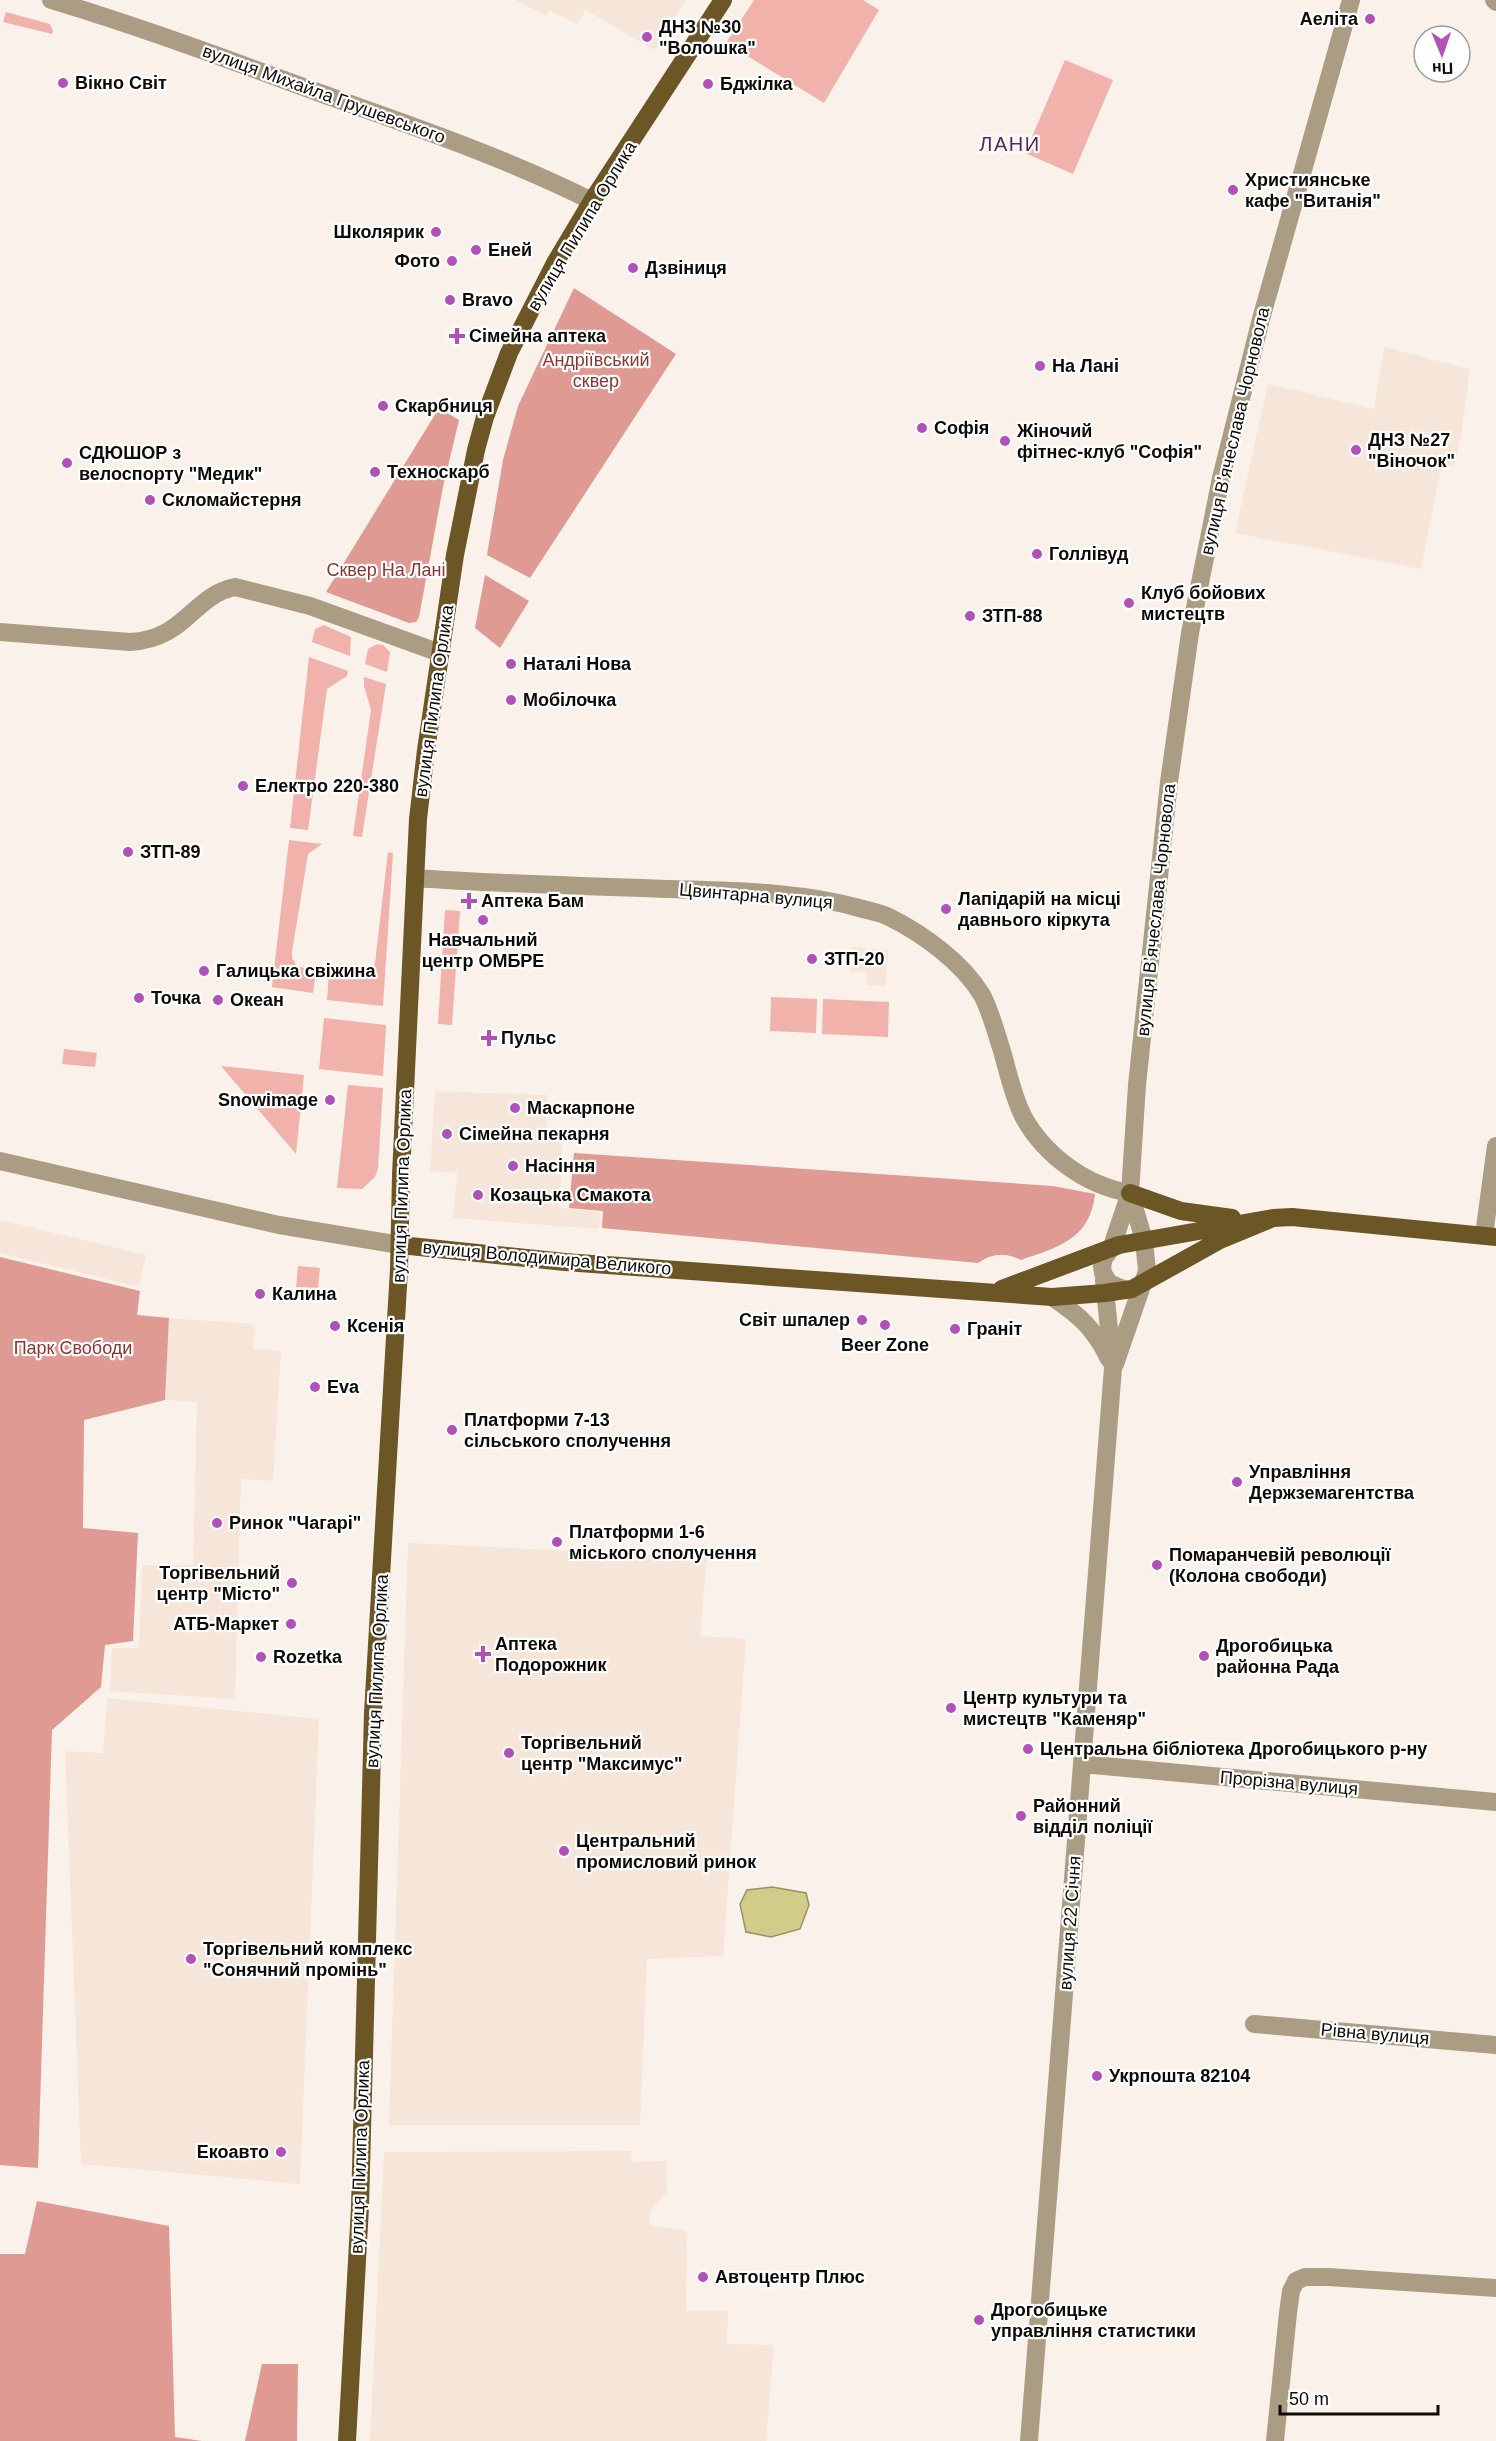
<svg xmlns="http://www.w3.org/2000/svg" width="1496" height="2441" font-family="Arial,sans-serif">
<rect width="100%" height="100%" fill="#faf2ea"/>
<path fill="#f5e6d9" d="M514,0h172l-32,50 -68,-40 -9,14 -27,-13 -4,5z
M1384,347l86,22 -9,68 -7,30 -12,-3 -21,105 -186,-36 33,-149 106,25z
M851,947l37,3 -2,36 -19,-1v-13l-17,-1z
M435,1091l112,4 -1,43h16l-2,70 40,4 -1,17 -146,-11 4,-45 -27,-2z
M0,1220l146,35 -7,32 -139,-34z
M169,1318l86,6 -2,25 28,2 -8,130 -32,-2 -6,220 -125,-8 2,-43h27l3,-83h51l4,-163 -32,-2z
M408,1543l299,14 -7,79 46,3 -23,317 -76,3 -7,166h-251z
M107,1698l212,21 -19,465 -219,-20 -16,-413 38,2z
M631,2151v11l35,-1 1,31 -17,20v13l37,6 -1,80h42l-1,33 47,1 -8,96h-396l14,-289z"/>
<path fill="#f1b2ac" d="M754,0h109l16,10 -55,93 -98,-60z
M6,12l44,12 3,6 -1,4 -49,-12z
M1065,60l48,20 -40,94 -48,-21z
M324,625l27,12 -1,19 -38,-14 3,-13z
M377,644l6,1 7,7 -3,20 -22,-8 3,-15z
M309,657l39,14 -1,5 -20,13 -19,141 -18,-2z
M364,677l22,7 -24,153 -9,-1 18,-126 -7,-24z
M289,840l33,4 -14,10 -16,98v6l5,8 19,5 -3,22 -41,-6z
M388,852l5,1 -10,153 -56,-6 2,-27c19,3 35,8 46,-10z
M445,910l15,1 -8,114 -14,-1z
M771,997l46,2 -1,34 -46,-2z
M823,999l66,3 -1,35 -66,-3z
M324,1018l62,7 -3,51 -64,-7z
M64,1049l33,4 -2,14 -33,-3z
M221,1066l83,9 -8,79z
M348,1085l35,3 -5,80 -3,9 -13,12 -25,-1z
M298,1266l22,2 -2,20 -22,-1z"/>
<path fill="#e09a94" d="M574,288l102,66 -146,224 -43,-23 16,-95 15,-54z
M439,408l20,12 -16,67 -24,130 -3,5 -7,1 -83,-31z
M485,575l44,26 -29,47 -25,-20z
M574,1153l479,33 42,8c-5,45 -36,53 -74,66 -15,-8 -29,-7 -43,3l-376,-35 1,-17 -34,-3z
M0,1257l140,34 -3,24 32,3 -4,82 -81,20 -1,108 55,5 -5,108 -28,4 -4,42 -49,43 -14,438 -38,-3z
M37,2201l132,25 6,211 27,4h-202v-187h25z
M262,2364h36l-1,77h-52z"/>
<path fill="#d1cc8a" stroke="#969263" stroke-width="1.5" d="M772,1887l34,6 3,12 -9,24 -29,8 -25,-5 -6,-28 7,-14z"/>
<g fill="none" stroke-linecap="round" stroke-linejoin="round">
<path stroke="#aa9d84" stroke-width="18" d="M51,0c90,27 178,60 266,92 93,33 187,65 275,109
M1494,0l2,2
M0,632l130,10c56,-3 62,-46 105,-55l75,19 130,47
M415,878c84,6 169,8 254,11 64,2 132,2 194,20 8,2 18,4 26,8 34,17 73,45 93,78 9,17 14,38 20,56 6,21 11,45 21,65 21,39 63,70 107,77
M0,1161l279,64 121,20
M1484,1235l12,-89
M1126,1290l-17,-7 -6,-10 -1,-7 2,-8 7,-9 19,-56 7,-108 32,-303 21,-149 31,-155 40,-159 90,-319
M1052,1297c27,18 42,31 57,62
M1115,1364l32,-93 -3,-31 -14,-47
M1082,1764l414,38
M1254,2024l242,21
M1029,2441l84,-1073 -9,-88
M1275,2441l13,-128 3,-22 5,-10 9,-4h23l168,11"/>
<path stroke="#6c5625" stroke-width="18" d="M1130,1193l51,18 51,7
M400,1245l165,17 487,35 53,-4 27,-4 88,-49 53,-22
M1002,1289l117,-44 154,-27 19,-1 204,20
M347,2441l13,-234 13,-494 26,-444 2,-94 17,-356 8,-69 29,-195 21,-105 9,-33 24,-64 46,-90 37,-62 131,-201"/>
</g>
<g fill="#b151b8" stroke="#fff" stroke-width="2">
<circle cx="1370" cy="19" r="6"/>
<circle cx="647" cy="37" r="6"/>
<circle cx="63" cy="83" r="6"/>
<circle cx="708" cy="84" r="6"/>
<circle cx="1233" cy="190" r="6"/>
<circle cx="436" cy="232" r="6"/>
<circle cx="476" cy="250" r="6"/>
<circle cx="452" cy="261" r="6"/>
<circle cx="633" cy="268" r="6"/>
<circle cx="450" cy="300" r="6"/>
<path d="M454 327h6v6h6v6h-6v6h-6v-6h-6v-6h6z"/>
<circle cx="1040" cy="366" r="6"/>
<circle cx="383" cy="406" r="6"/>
<circle cx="922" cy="428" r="6"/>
<circle cx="1005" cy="441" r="6"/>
<circle cx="1356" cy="450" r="6"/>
<circle cx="67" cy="463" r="6"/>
<circle cx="375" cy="472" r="6"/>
<circle cx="150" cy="500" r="6"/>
<circle cx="1037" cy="554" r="6"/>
<circle cx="1129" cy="603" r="6"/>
<circle cx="970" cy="616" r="6"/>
<circle cx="511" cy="664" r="6"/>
<circle cx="511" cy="700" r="6"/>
<circle cx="243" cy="786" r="6"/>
<circle cx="128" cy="852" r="6"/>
<path d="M466 892h6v6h6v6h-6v6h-6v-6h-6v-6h6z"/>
<circle cx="946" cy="909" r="6"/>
<circle cx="483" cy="920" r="6"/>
<circle cx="812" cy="959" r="6"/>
<circle cx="204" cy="971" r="6"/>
<circle cx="139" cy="998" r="6"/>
<circle cx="218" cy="1000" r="6"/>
<path d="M486 1029h6v6h6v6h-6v6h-6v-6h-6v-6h6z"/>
<circle cx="330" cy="1100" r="6"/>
<circle cx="515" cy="1108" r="6"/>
<circle cx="447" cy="1134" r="6"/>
<circle cx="513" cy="1166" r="6"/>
<circle cx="478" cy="1195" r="6"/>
<circle cx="260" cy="1294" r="6"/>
<circle cx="862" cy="1320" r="6"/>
<circle cx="885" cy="1325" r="6"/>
<circle cx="335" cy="1326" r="6"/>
<circle cx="955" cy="1329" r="6"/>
<circle cx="315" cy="1387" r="6"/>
<circle cx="452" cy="1430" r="6"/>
<circle cx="1237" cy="1482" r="6"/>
<circle cx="217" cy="1523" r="6"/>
<circle cx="557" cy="1542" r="6"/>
<circle cx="1157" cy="1565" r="6"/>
<circle cx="292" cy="1583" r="6"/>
<circle cx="291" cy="1624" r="6"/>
<path d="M480 1645h6v6h6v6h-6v6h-6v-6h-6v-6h6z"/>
<circle cx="1204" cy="1656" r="6"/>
<circle cx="261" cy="1657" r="6"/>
<circle cx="951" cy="1708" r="6"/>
<circle cx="1028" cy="1749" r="6"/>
<circle cx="509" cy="1753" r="6"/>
<circle cx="1021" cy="1816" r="6"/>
<circle cx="564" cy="1851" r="6"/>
<circle cx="191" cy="1959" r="6"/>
<circle cx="1097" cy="2076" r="6"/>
<circle cx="281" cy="2152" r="6"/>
<circle cx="703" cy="2277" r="6"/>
<circle cx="979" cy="2320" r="6"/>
</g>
<g text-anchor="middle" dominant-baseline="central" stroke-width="4.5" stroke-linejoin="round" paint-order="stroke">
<g font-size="18" font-weight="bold" fill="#0d0b08" stroke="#fff" text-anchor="start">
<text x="1358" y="19" text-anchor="end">Аеліта</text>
<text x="659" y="27">ДНЗ №30<tspan x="659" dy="21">"Волошка"</tspan></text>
<text x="75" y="83">Вікно Світ</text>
<text x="720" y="84">Бджілка</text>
<text x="1245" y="180">Християнське<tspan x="1245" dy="21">кафе "Витанія"</tspan></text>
<text x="424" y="232" text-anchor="end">Школярик</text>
<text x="488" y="250">Еней</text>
<text x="440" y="261" text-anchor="end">Фото</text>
<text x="645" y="268">Дзвіниця</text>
<text x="462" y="300">Bravo</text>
<text x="469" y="336">Сімейна аптека</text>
<text x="1052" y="366">На Лані</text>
<text x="395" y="406">Скарбниця</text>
<text x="934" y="428">Софія</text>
<text x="1017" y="431">Жіночий<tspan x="1017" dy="21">фітнес-клуб "Софія"</tspan></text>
<text x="1368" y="440">ДНЗ №27<tspan x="1368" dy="21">"Віночок"</tspan></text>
<text x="79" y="453">СДЮШОР з<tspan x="79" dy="21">велоспорту "Медик"</tspan></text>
<text x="387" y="472">Техноскарб</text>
<text x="162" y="500">Скломайстерня</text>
<text x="1049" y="554">Голлівуд</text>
<text x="1141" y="593">Клуб бойових<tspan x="1141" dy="21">мистецтв</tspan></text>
<text x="982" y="616">ЗТП-88</text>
<text x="523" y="664">Наталі Нова</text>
<text x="523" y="700">Мобілочка</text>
<text x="255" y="786">Електро 220-380</text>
<text x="140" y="852">ЗТП-89</text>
<text x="958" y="899">Лапідарій на місці<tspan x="958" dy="21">давнього кіркута</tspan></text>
<text x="481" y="901">Аптека Бам</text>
<text x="483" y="940" text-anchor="middle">Навчальний<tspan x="483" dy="21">центр ОМБРЕ</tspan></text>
<text x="824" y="959">ЗТП-20</text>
<text x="216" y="971">Галицька свіжина</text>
<text x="151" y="998">Точка</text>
<text x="230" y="1000">Океан</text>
<text x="501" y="1038">Пульс</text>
<text x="318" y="1100" text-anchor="end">Snowimage</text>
<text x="527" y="1108">Маскарпоне</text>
<text x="459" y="1134">Сімейна пекарня</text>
<text x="525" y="1166">Насіння</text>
<text x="490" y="1195">Козацька Смакота</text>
<text x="272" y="1294">Калина</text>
<text x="850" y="1320" text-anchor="end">Світ шпалер</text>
<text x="347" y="1326">Ксенія</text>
<text x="967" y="1329">Граніт</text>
<text x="885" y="1345" text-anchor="middle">Beer Zone</text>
<text x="327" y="1387">Eva</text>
<text x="464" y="1420">Платформи 7-13<tspan x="464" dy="21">сільського сполучення</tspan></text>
<text x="1249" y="1472">Управління<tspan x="1249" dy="21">Держземагентства</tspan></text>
<text x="229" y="1523">Ринок "Чагарі"</text>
<text x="569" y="1532">Платформи 1-6<tspan x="569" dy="21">міського сполучення</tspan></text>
<text x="1169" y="1555">Помаранчевій революції<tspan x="1169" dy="21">(Колона свободи)</tspan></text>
<text x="280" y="1573" text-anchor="end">Торгівельний<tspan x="280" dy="21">центр "Місто"</tspan></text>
<text x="279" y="1624" text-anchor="end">АТБ-Маркет</text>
<text x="495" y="1644">Аптека<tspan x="495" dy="21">Подорожник</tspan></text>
<text x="1216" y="1646">Дрогобицька<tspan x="1216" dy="21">районна Рада</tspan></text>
<text x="273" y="1657">Rozetka</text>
<text x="963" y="1698">Центр культури та<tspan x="963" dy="21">мистецтв "Каменяр"</tspan></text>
<text x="521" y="1743">Торгівельний<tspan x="521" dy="21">центр "Максимус"</tspan></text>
<text x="1040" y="1749">Центральна бібліотека Дрогобицького р-ну</text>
<text x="1033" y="1806">Районний<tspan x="1033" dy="21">відділ поліції</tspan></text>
<text x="576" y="1841">Центральний<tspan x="576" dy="21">промисловий ринок</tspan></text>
<text x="203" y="1949">Торгівельний комплекс<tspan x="203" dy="21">"Сонячний промінь"</tspan></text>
<text x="1109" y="2076">Укрпошта 82104</text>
<text x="269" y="2152" text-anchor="end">Екоавто</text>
<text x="715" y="2277">Автоцентр Плюс</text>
<text x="991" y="2310">Дрогобицьке<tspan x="991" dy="21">управління статистики</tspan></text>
</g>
<g font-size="18" fill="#0d0b08" stroke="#fff">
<text transform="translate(324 94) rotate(20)">вулиця Михайла Грушевського</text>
<text transform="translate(582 226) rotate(-59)">вулиця Пилипа Орлика</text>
<text transform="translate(1235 431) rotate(-77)">вулиця Вʼячеслава Чорновола</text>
<text transform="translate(434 701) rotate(-82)">вулиця Пилипа Орлика</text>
<text transform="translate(756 896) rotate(5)">Цвинтарна вулиця</text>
<text transform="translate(1156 910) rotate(-84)">вулиця Вʼячеслава Чорновола</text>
<text transform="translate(402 1186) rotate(-88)">вулиця Пилипа Орлика</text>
<text transform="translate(547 1258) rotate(5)">вулиця Володимира Великого</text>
<text transform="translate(377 1671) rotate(-87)">вулиця Пилипа Орлика</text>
<text transform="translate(1289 1783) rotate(5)">Прорізна вулиця</text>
<text transform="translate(1070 1923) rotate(-86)">вулиця 22 Січня</text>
<text transform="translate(1375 2034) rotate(5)">Рівна вулиця</text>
<text transform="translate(360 2157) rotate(-88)">вулиця Пилипа Орлика</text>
</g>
<g font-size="18" fill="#893533" stroke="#fff">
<text x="596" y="360">Андріївський<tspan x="596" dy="21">сквер</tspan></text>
<text x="386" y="570">Сквер На Лані</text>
<text x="73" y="1348">Парк Свободи</text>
</g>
<g font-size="20" letter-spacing="1.5" fill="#552759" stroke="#fff">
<text x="1010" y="144">ЛАНИ</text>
</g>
</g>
<g transform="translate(1442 54) rotate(178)"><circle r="28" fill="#ffffff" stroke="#9e9d9c" stroke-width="1.5"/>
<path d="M0-4.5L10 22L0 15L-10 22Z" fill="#b151b8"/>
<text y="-9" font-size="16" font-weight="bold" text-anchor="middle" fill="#0d0b08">Пн</text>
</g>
<path d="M1280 2405v9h158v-9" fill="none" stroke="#0d0b08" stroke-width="3"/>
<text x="1289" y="2405" font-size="18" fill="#0d0b08" stroke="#ffffff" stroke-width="4.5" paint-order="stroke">50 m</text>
</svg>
